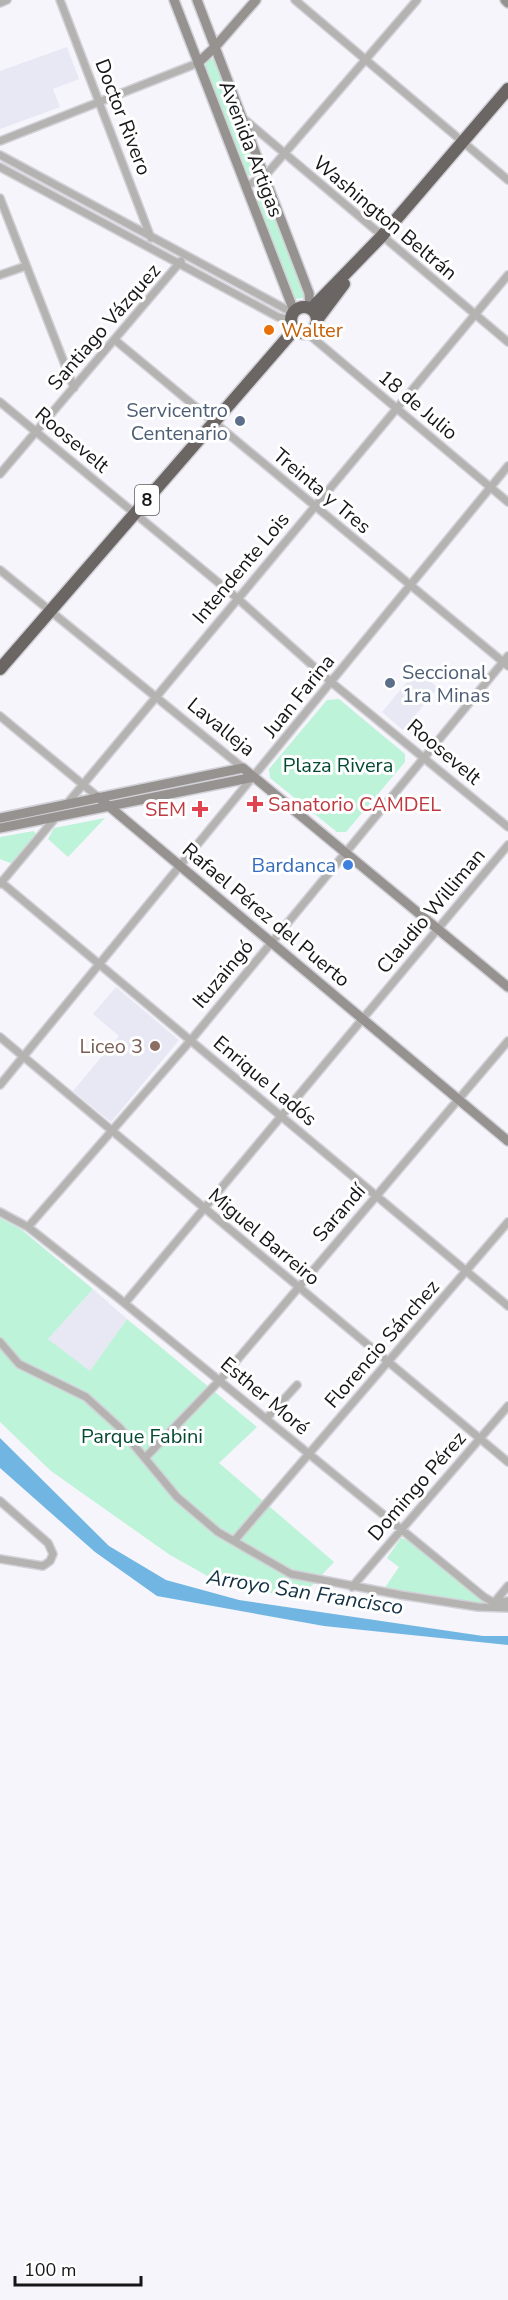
<svg xmlns="http://www.w3.org/2000/svg" width="508" height="2300" font-family="'Nunito Sans',sans-serif">
<rect width="100%" height="100%" fill="#f5f5fb"/>
<path fill="#e8e8f5" d="M67,47l12,32 -26,10 7,18 -60,22v-58z
M417,670l21,18 -35,42 -21,-18z
M116,987l63,53 -68,82 -38,-31 46,-55 -26,-22z
M93,1289l34,30 -37,53 -42,-33z"/>
<path fill="#bdf3d8" d="M209,58l8,2 42,111 -4,6 -7,-2 -43,-109z
M260,191l6,1 39,103 -2,3 -8,1 -41,-102z
M339,699l66,55v8l-59,70h-9l-67,-54 -1,-9 58,-69z
M105,818l-37,39 -20,-18 6,-11z
M34,831l3,6 -24,27 -13,-5v-22z
M0,1218l22,12 71,59 -45,50 42,32 37,-52 130,108 -38,36 115,99 -31,33 -34,-2 -56,-14 -43,-24 -119,-84 -51,-49z
M401,1538l7,2 78,64 -102,-15 15,-22 -12,-9z"/>
<path fill="#71b6e2" d="M0,1438l109,108 57,34 73,20 244,36h25v9l-184,-19 -167,-30 -62,-44 -95,-84z"/>
<g fill="none" stroke-linecap="round" stroke-linejoin="round">
<defs>
<path id="street" d="M60,0l91,238
M295,0l213,180
M0,3l7,-3
M244,119l264,223
M0,141l198,-78
M0,155l293,158
M0,167l278,150 12,3
M246,186l19,-10 152,-176
M0,198l74,190
M0,275l26,-9
M307,333l201,169
M115,340l393,326
M0,402l237,196 94,84 177,145
M0,474l181,-213
M0,570l243,198
M0,716l98,81
M66,805l442,-530
M1,882l507,424
M0,884l57,-68
M0,1037l508,425
M0,1085l508,-619
M0,1212l28,15 89,70 367,300 9,5 15,-1
M28,1227l163,-187 317,-384
M125,1303l383,-458
M0,1342l19,22 67,33 33,30 58,70 41,35 73,42 110,21 77,12 30,1
M266,1419l31,-34
M145,1458l75,-78 288,-339
M0,1501l48,42 5,11 -3,7 -7,5 -43,-7
M234,1541l274,-319
M352,1587l156,-181
M493,1604l15,-18"/>
<path id="secondary" d="M174,0l120,311
M197,0l112,293 1,15
M505,0l3,3
M198,63l17,-16 41,-47
M98,797l410,344
M0,818l243,-50 265,219
M0,828l254,-51"/>
<path id="highway" d="M291 320a13 13 0 1 1 26 0a13 13 0 1 1-26 0Z
M311,309l70,-72 127,-148
M317,320l27,-36
M0,669l294,-339"/>
</defs>
<use href="#street" stroke="#d1d1d7" stroke-width="10"/>
<use href="#secondary" stroke="#d1d1d7" stroke-width="12"/>
<use href="#highway" stroke="#d1d1d7" stroke-width="15"/>
<use href="#street" stroke="#b5b3b1" stroke-width="7"/>
<use href="#secondary" stroke="#959290" stroke-width="9"/>
<use href="#highway" stroke="#6b6663" stroke-width="12"/>
</g>
<circle fill="#e8710a" stroke="#fff" stroke-width="2" cx="269" cy="330" r="6"/>
<g fill="#5c6f8a" stroke="#fff" stroke-width="2">
<circle cx="240" cy="421" r="6"/>
<circle cx="390" cy="683" r="6"/>
</g>
<g fill="#e0444e" stroke="#fff" stroke-width="2">
<path d="M252 795h6v6h6v6h-6v6h-6v-6h-6v-6h6z"/>
<path d="M197 800h6v6h6v6h-6v6h-6v-6h-6v-6h6z"/>
</g>
<circle fill="#3f7fe0" stroke="#fff" stroke-width="2" cx="348" cy="865" r="6"/>
<circle fill="#8d6e63" stroke="#fff" stroke-width="2" cx="155" cy="1046" r="6"/>
<g text-anchor="middle" dominant-baseline="central" stroke-width="6" stroke-linejoin="round" paint-order="stroke">
<rect fill="#fff" stroke="#5c5c5d" stroke-width="1.5" x="135" y="485" width="24" height="30" rx="4.5"/>
<g font-size="18" font-weight="bold" fill="#161618">
<text x="147" y="500">8</text>
</g>
<g font-size="20" fill="#161618" stroke="#fff">
<text transform="translate(123 117) rotate(69)">Doctor Rivero</text>
<text transform="translate(251 149) rotate(69)">Avenida Artigas</text>
<text transform="translate(385 218) rotate(40)">Washington Beltrán</text>
<text transform="translate(104 327) rotate(-49)">Santiago Vázquez</text>
<text transform="translate(418 405) rotate(40)">18 de Julio</text>
<text transform="translate(72 440) rotate(40)">Roosevelt</text>
<text transform="translate(322 491) rotate(40)">Treinta y Tres</text>
<text transform="translate(241 568) rotate(-50)">Intendente Lois</text>
<text transform="translate(299 696) rotate(-51)">Juan Farina</text>
<text transform="translate(221 727) rotate(39)">Lavalleja</text>
<text transform="translate(444 752) rotate(40)">Roosevelt</text>
<text transform="translate(431 911) rotate(-50)">Claudio Williman</text>
<text transform="translate(266 915) rotate(40)">Rafael Pérez del Puerto</text>
<text transform="translate(223 974) rotate(-50)">Ituzaingó</text>
<text transform="translate(265 1081) rotate(40)">Enrique Ladós</text>
<text transform="translate(339 1213) rotate(-49)">Sarandí</text>
<text transform="translate(264 1237) rotate(40)">Miguel Barreiro</text>
<text transform="translate(382 1344) rotate(-49)">Florencio Sánchez</text>
<text transform="translate(265 1396) rotate(40)">Esther Moré</text>
<text transform="translate(417 1486) rotate(-49)">Domingo Pérez</text>
</g>
<g font-size="20" fill="#c56008" stroke="#fff" text-anchor="start">
<text x="281" y="330">Walter</text>
</g>
<g font-size="20" fill="#4e5e75" stroke="#fff" text-anchor="end">
<text x="228" y="410">Servicentro<tspan x="228" dy="23">Centenario</tspan></text>
<text x="402" y="672" text-anchor="start">Seccional<tspan x="402" dy="23">1ra Minas</tspan></text>
</g>
<g font-size="20" fill="#044932" stroke="#fff">
<text x="338" y="765">Plaza Rivera</text>
<text x="142" y="1436">Parque Fabini</text>
</g>
<g font-size="20" fill="#be3a42" stroke="#fff" text-anchor="start">
<text x="268" y="804">Sanatorio CAMDEL</text>
<text x="186" y="809" text-anchor="end">SEM</text>
</g>
<g font-size="20" fill="#366cbe" stroke="#fff" text-anchor="end">
<text x="336" y="865">Bardanca</text>
</g>
<g font-size="20" fill="#785e54" stroke="#fff" text-anchor="end">
<text x="143" y="1046">Liceo 3</text>
</g>
<g font-size="21" font-style="italic" fill="#133144" stroke="#fff">
<text transform="translate(305 1592) rotate(9)">Arroyo San Francisco</text>
</g>
</g>
<path d="M15 2276v9h126v-9" fill="none" stroke="#161618" stroke-width="3"/>
<text x="24" y="2276" font-size="18" fill="#161618" stroke="#ffffff" stroke-width="4.5" paint-order="stroke">100 m</text>
</svg>
